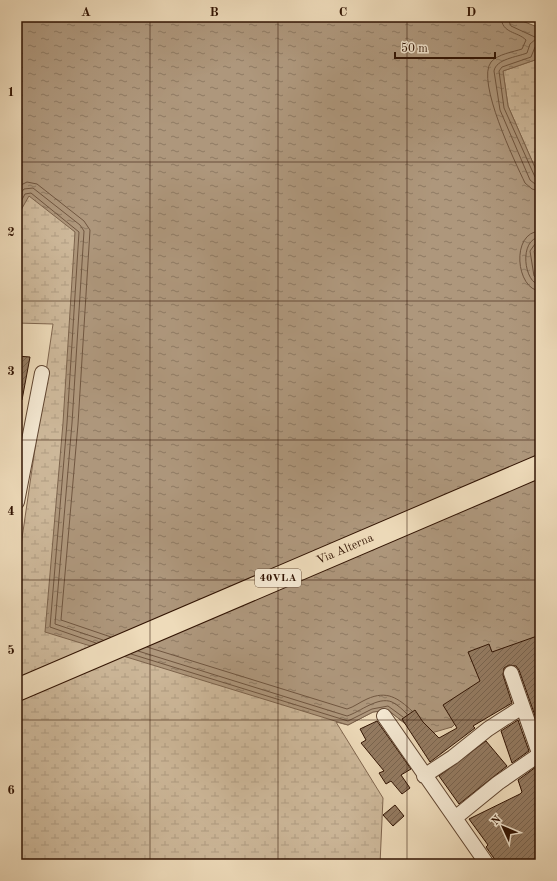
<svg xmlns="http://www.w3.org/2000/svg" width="557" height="881" font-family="'Old Standard TT',serif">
<defs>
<pattern id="wetland-marsh" width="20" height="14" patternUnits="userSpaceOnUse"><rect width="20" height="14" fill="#ceb99b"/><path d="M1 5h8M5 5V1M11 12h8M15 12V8" fill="none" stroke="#b19e84"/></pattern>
<pattern id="water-ripples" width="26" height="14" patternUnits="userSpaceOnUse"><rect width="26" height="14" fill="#ae977c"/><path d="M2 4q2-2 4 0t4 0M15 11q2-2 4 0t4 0" fill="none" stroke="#8e7a63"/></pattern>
<pattern id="building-hatch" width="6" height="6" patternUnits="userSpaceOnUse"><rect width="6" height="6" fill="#947b62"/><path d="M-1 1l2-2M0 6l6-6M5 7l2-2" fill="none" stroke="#79644f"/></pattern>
</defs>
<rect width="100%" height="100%" fill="#eedbba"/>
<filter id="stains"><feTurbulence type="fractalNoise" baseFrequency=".005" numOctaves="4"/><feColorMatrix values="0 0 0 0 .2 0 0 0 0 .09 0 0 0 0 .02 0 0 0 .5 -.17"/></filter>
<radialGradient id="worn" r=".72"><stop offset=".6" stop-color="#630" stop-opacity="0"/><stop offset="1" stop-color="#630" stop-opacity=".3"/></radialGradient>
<path fill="url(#wetland-marsh)" stroke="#80664f" d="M540,43v136l-32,-73 -5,-35 32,-11z
M17,167l58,65 465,403 -88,92 -39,3 -25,-20 -15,2 -25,13 -12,-3 47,76 -3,66h-363v-291l36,-249 -36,-1z"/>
<path fill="url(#water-ripples)" stroke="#7c634c" d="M17,17h495l28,11v15l-5,17 -32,11 5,35 32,73v66l-6,6 6,33v351l-35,40 -53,52 -24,7 -15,-4 -25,-20 -15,2 -25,13 -303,-93 18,-209 12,-191 -46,-36 -12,21z"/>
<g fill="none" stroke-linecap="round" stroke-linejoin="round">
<path stroke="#705640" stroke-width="1" d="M501,17c1,17 16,14 25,23l-4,9c-9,3 -24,5 -31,13 -15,19 24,100 34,121l7,6 8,2
M507,17l4,9 26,12 -7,6 -3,9c-10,4 -31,6 -33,18l6,39 30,70 5,4 5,1
M540,45l-5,2 -4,10 -29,10 -3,4 5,37 31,69 5,3
M17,187l10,-5 10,2 47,37 6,9 -12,194 -17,196 50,17
M17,198l7,-9 9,-1 47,37 4,6 -12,192 -17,201 48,16
M17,209l8,-15 6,-1 48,39 -12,191 -17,204 46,16
M540,231c-30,1 -24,59 0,60
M540,237c-22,2 -16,47 0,48
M540,242l-5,2 -5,7 4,25 6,4
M147,647l200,62c7,-2 13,-7 20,-10 20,-9 31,-1 45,12
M138,651l209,65c13,-4 31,-20 45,-14 6,3 11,8 15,12
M131,654l217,67 24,-12 16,-3 15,11"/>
</g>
<path fill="url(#building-hatch)" stroke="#321403" d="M17,356l13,1 -8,43 -5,-1z
M540,635v95l-21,-60 -3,-4 -7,-1 -5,3 -1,7 9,28 -39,23 2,2 -45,34 -28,-43 13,-9 8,12 16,16 18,-10 -14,-23 37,-24 -12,-29 21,-8 3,8z
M518,720l11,31 -17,12 -11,-32z
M377,721l34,48 -10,6 9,13 -8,6 -11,-13 -5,3 -7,-11 5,-2 -23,-28 5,-3 -6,-11z
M486,741l21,25 -48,38 -20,-28z
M540,764v100h-42l-12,-17 2,-2 -19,-26 51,-25 2,-2 -4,-12z
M395,805l9,11 -11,10 -10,-11z"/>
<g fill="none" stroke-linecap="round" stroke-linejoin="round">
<defs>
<path id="street" d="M17,502l25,-129
M511,673l29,83
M384,716l103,148
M424,776l29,-19 35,-28 34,-22
M455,818l43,-35 42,-29"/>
<g id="primary">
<path id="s1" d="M17,690l523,-224"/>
</g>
</defs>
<use href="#street" stroke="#614631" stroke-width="16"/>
<use href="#primary" stroke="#321403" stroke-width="24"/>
<use href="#street" stroke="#f4e8d2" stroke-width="14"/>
<use href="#primary" stroke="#eedbba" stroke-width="22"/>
</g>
<path fill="none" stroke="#321403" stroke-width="1" stroke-opacity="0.55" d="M150,17v847M278,17v847M407,17v847M17,162h523M17,301h523M17,440h523M17,580h523M17,720h523"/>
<g text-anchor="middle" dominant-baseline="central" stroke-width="3" stroke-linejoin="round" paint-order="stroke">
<rect fill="#f4e8d2" stroke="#6c5441" stroke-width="1" x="255" y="569" width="46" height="18" rx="3"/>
<g font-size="11" font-weight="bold" fill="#321403">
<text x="278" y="578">40VLA</text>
</g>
<g font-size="12" fill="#321403" stroke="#f4e8d2">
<text stroke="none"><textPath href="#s1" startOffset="357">Via Alterna</textPath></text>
</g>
</g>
<rect width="557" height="881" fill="none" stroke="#eedbba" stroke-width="44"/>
<g transform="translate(503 827) rotate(314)" stroke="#f4e8d2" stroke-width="3" paint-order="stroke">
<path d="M0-3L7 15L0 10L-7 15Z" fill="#321403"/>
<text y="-6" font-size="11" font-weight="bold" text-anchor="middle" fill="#321403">N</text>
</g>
<path d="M395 52v6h100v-6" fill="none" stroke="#321403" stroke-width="2"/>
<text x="401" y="52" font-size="12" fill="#321403" stroke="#f4e8d2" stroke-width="3" paint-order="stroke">50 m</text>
<rect x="22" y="22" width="513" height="837" fill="none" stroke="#321403" stroke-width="1.5"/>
<g font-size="13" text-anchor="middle" font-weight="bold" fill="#321403">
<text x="86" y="16">A</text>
<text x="214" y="16">B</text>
<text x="343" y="16">C</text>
<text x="471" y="16">D</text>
<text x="11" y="96">1</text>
<text x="11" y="236">2</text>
<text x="11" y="375">3</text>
<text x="11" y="515">4</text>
<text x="11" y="654">5</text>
<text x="11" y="794">6</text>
</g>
<rect width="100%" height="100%" filter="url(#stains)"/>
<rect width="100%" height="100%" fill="url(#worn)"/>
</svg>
